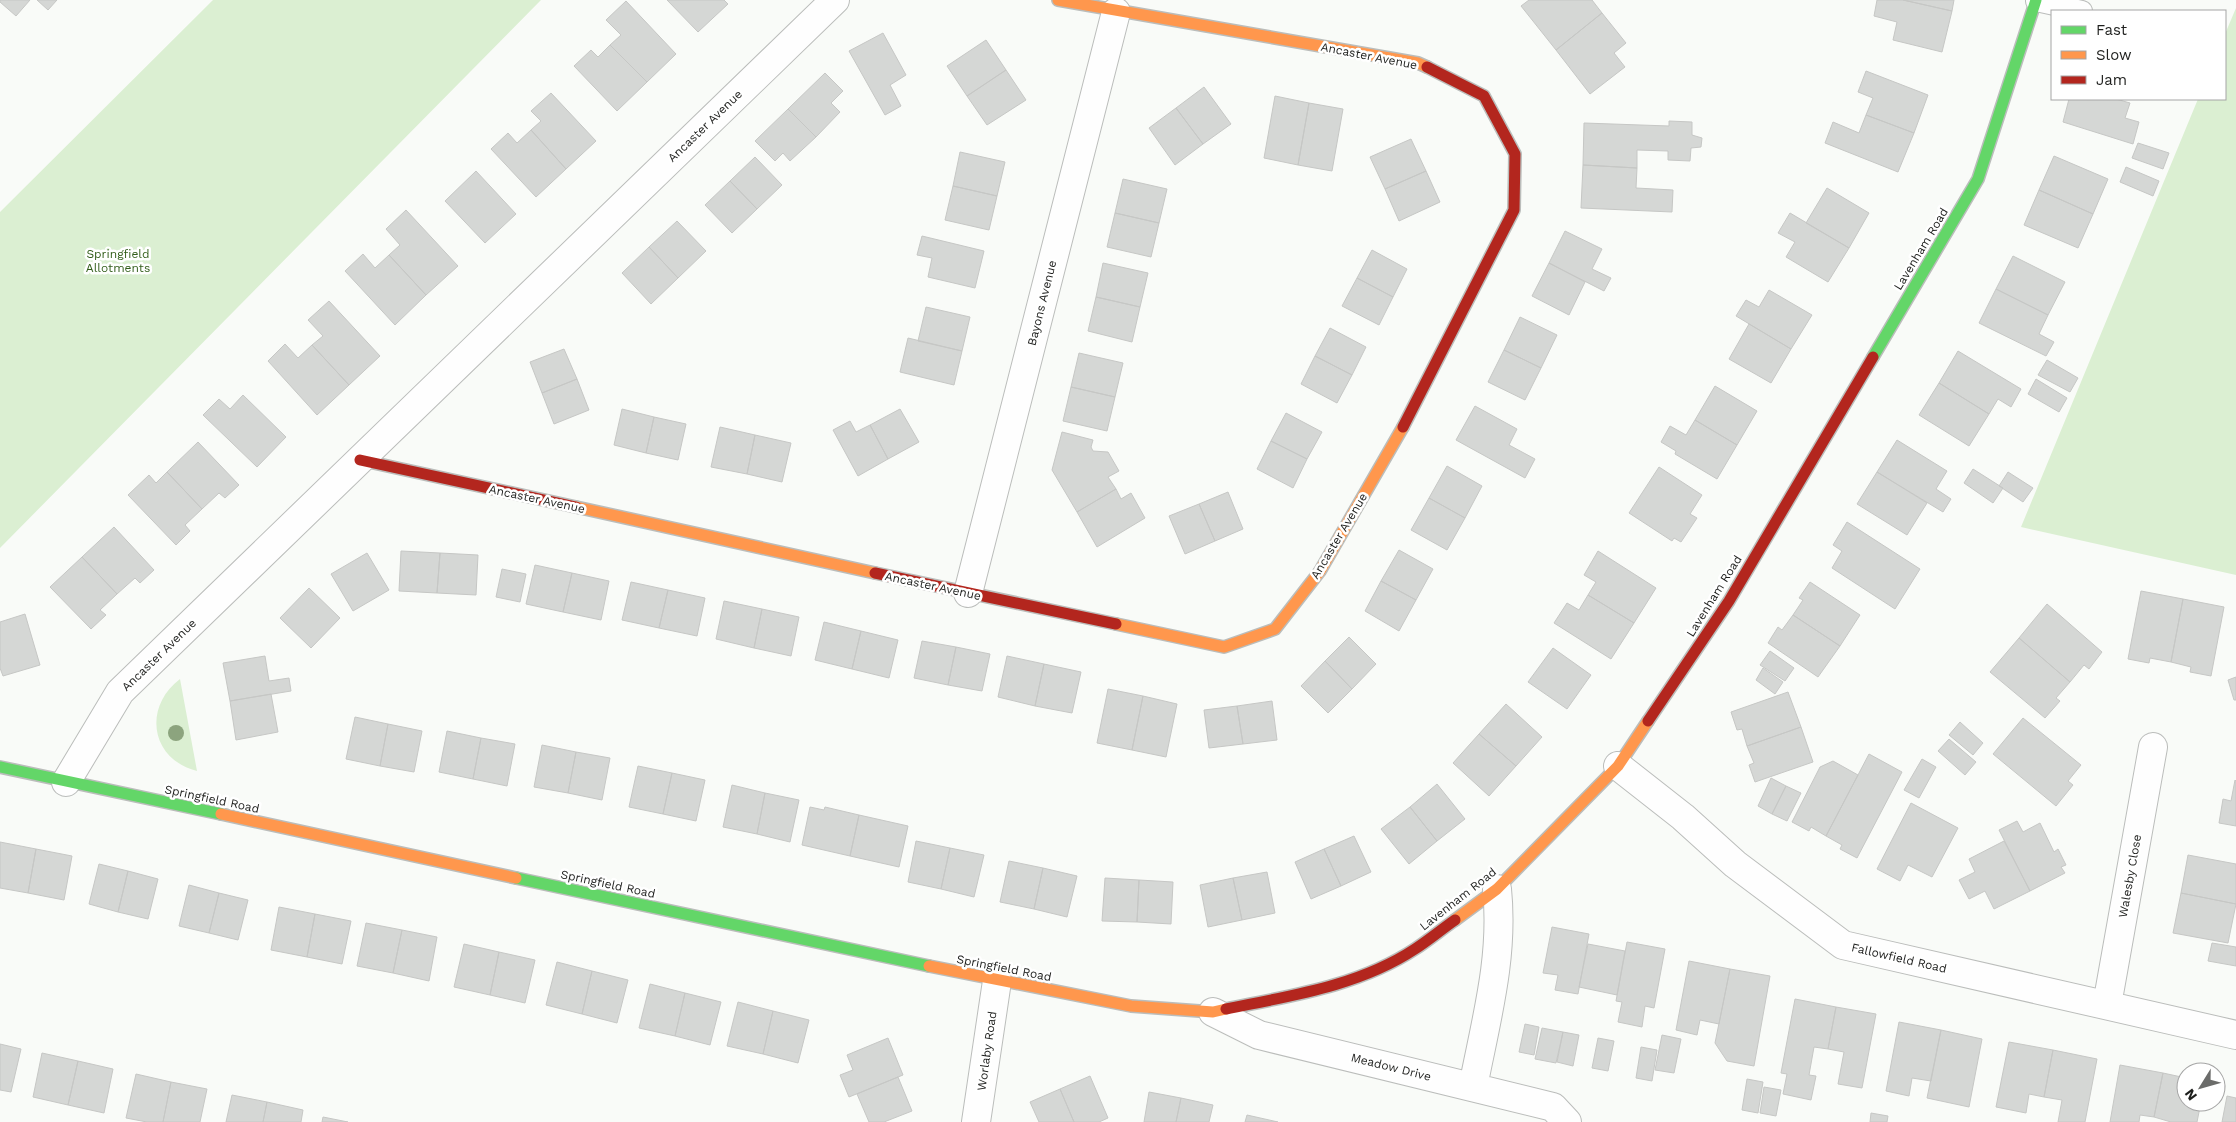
<svg xmlns="http://www.w3.org/2000/svg" width="2236" height="1122" font-family="'Work Sans',sans-serif">
<rect width="100%" height="100%" fill="#f9fbf8"/>
<path fill="#dbefd2" d="M213,0h328l-541,548v-336z
M2236,8v567l-215,-48 177,-428h27v-65z
M180,679l17,92c-47,-12 -54,-64 -17,-92z"/>
<path fill="#d5d7d5" stroke="#c6c7c5" d="M0,0h30l-14,16 -16,-14z
M37,0h20l-9,10z
M667,0h57l4,4 -30,28z
M1529,0h63l10,13 -46,37 -35,-44z
M1877,0h26l49,11 -10,41 -49,-12 4,-18 -23,-6z
M1903,0h51l-2,11z
M626,1l50,53 -29,28 -37,-37 11,-10 -15,-15z
M1602,13l24,30 -12,10 11,14 -35,27 -34,-44z
M883,33l23,42 -16,10 11,21 -16,9 -36,-64z
M986,40l20,30 -39,26 -20,-30z
M610,45l37,37 -30,29 -43,-45 17,-16 7,7z
M1006,70l20,30 -39,25 -20,-29z
M1866,71l62,24 -14,38 -48,-18 7,-17 -15,-6z
M825,73l18,18 -12,12 9,9 -24,25 -28,-28z
M1204,87l27,37 -28,20 -27,-36z
M551,93l45,48 -30,28 -35,-39 10,-9 -10,-10z
M1275,96l34,7 -11,62 -34,-7z
M2069,99h47l14,4 -5,15 14,4 -6,22 -70,-22z
M1309,103l34,6 -11,62 -34,-6z
M1176,108l27,36 -28,21 -26,-37z
M788,109l28,28 -26,24 -7,-8 -8,8 -20,-20z
M1866,115l48,18 -16,39 -73,-29 8,-21 26,11z
M1669,121l23,1v13l10,3 -1,9 -10,1 -1,13 -22,-1v-9l-31,-1v18l-54,-3 1,-42 85,3z
M531,130l35,39 -30,28 -45,-48 17,-16 9,10z
M1411,139l15,32 -41,18 -15,-32z
M2138,143l31,10 -6,16 -31,-11z
M960,152l45,10 -8,34 -44,-10z
M2054,156l54,23 -15,35 -54,-24z
M755,157l27,28 -25,24 -27,-28z
M1583,165l54,3 -1,20 37,2 -1,22 -91,-4z
M2126,167l33,14 -6,15 -33,-14z
M476,171l40,43 -31,29 -40,-42z
M1426,171l14,31 -41,19 -14,-32z
M1123,179l44,10 -8,34 -44,-10z
M730,181l27,28 -25,24 -27,-28z
M953,186l44,10 -8,34 -44,-10z
M1827,188l42,25 -20,35 -43,-25z
M2039,190l54,24 -15,34 -54,-23z
M406,210l52,56 -32,29 -37,-40 11,-10 -14,-16z
M1115,213l44,10 -8,34 -44,-10z
M1790,213l59,35 -21,34 -42,-25 9,-15 -17,-9z
M677,221l29,30 -28,27 -29,-31z
M1565,231l37,18 -10,20 19,9 -7,13 -55,-28z
M922,236l62,15 -9,37 -47,-11 4,-19 -15,-3z
M649,247l29,31 -27,26 -29,-31z
M1372,250l35,19 -14,28 -36,-19z
M363,254l12,14 14,-13 37,40 -31,30 -50,-54z
M2013,256l52,26 -17,33 -52,-26z
M1103,263l45,10 -8,34 -44,-10z
M1549,263l36,19 -16,33 -37,-19z
M1357,278l36,19 -14,28 -37,-19z
M1996,289l52,26 -9,19 15,8 -8,14 -67,-33z
M1769,290l43,25 -21,34 -55,-33 10,-16 13,7z
M1096,297l44,10 -8,35 -44,-11z
M329,301l51,55 -31,29 -37,-40 11,-9 -15,-16z
M926,307l44,10 -8,34 -44,-10z
M1520,317l37,18 -16,33 -37,-18z
M1749,324l42,25 -20,34 -42,-24z
M1330,328l36,19 -14,28 -37,-19z
M908,338l54,13 -8,34 -54,-13z
M285,344l13,14 14,-13 37,40 -32,30 -49,-54z
M564,349l13,30 -35,14 -12,-31z
M1504,350l37,18 -16,32 -37,-18z
M1958,351l63,38 -10,18 -13,-8 -9,15 -50,-31z
M1079,353l44,10 -8,34 -44,-10z
M1315,356l37,19 -15,28 -36,-19z
M2047,360l31,18 -8,14 -32,-17z
M577,379l12,31 -35,14 -12,-31z
M2036,379l31,19 -8,14 -31,-18z
M1939,383l50,31 -20,32 -50,-31z
M1715,386l42,25 -20,34 -42,-25z
M1071,387l44,10 -8,34 -44,-10z
M243,395l43,42 -29,30 -54,-52 16,-16 11,10z
M1475,406l42,23 -8,16 26,14 -10,19 -69,-38z
M622,409l32,8 -8,36 -32,-8z
M900,409l19,33 -31,17 -18,-34z
M1286,413l36,19 -15,27 -36,-18z
M654,417l32,7 -8,36 -32,-7z
M1695,420l42,25 -20,34 -42,-25 1,-3 -15,-9 9,-16 16,9z
M850,421l6,11 14,-7 18,34 -30,17 -25,-46z
M720,427l35,8 -8,39 -36,-7z
M1062,432l31,8 -2,7 2,4 15,1 11,19 -11,6 8,12 -39,23 -25,-42z
M755,435l36,8 -9,39 -35,-8z
M1897,440l50,31 -11,18 15,10 -8,13 -66,-40z
M1271,441l36,18 -14,29 -36,-19z
M198,442l41,43 -14,13 -6,-5 -17,16 -35,-37z
M1447,466l35,20 -17,32 -36,-20z
M1659,467l43,28 -12,19 7,4 -16,24 -7,-4 -2,3 -43,-28z
M1973,469l30,19 -10,15 -29,-20z
M167,472l35,37 -17,16 5,6 -14,14 -48,-50 21,-20 7,8z
M1877,472l50,31 -20,32 -50,-31z
M2008,472l25,16 -10,14 -24,-16z
M1116,489l5,10 10,-6 14,25 -48,29 -20,-35z
M1228,492l15,37 -28,12 -16,-37z
M1429,498l36,20 -18,32 -36,-20z
M1199,504l16,37 -30,13 -16,-38z
M1847,522l73,47 -25,40 -63,-41 10,-17 -9,-6z
M114,527l40,43 -14,13 -5,-5 -18,16 -35,-37z
M1399,550l34,19 -17,31 -35,-19z
M401,551l39,2 -3,40 -38,-2z
M1598,551l58,37 -22,35 -46,-28 8,-13 -12,-7z
M367,553l22,37 -36,21 -22,-37z
M440,553l38,2 -2,40 -39,-2z
M82,557l35,37 -17,16 6,5 -15,14 -41,-42z
M535,565l37,8 -9,39 -37,-8z
M502,569l24,5 -6,28 -24,-5z
M572,573l37,8 -8,39 -38,-8z
M1381,581l35,19 -17,31 -34,-20z
M631,582l37,8 -9,38 -37,-8z
M1810,582l50,33 -20,31 -47,-31 10,-15 -4,-2z
M309,588l31,30 -29,30 -31,-30z
M668,590l37,8 -8,38 -38,-8z
M2141,591l42,8 -12,63 -21,-4 -1,5 -21,-4z
M1588,595l46,28 -23,36 -57,-36 13,-20 12,7z
M2183,599l41,8 -13,69 -21,-4 1,-5 -20,-5z
M724,601l38,8 -8,39 -38,-9z
M2047,604l55,48 -13,17 -5,-4 -14,17 -51,-44z
M762,609l37,8 -8,39 -37,-8z
M25,614l15,51 -37,11 -3,-8v-46z
M1793,615l47,31 -22,31 -50,-34 10,-16 4,3z
M824,622l37,9 -9,38 -37,-9z
M861,631l37,9 -9,38 -37,-9z
M1349,637l27,27 -24,25 -27,-28z
M2019,638l51,44 -14,16 4,3 -15,17 -55,-46z
M922,641l34,6 -8,38 -34,-7z
M956,647l34,7 -8,37 -34,-6z
M1553,648l38,27 -24,34 -39,-27z
M1770,651l24,17 -9,13 -25,-16z
M265,656l4,25 20,-3 2,13 -61,10 -7,-38z
M1007,656l37,8 -9,42 -37,-9z
M1325,661l27,28 -24,24 -27,-27z
M1044,664l37,8 -9,41 -37,-7z
M1763,668l20,14 -8,12 -19,-14z
M2236,677v23h-2l-6,-20z
M1108,689l35,7 -11,54 -35,-7z
M1788,692l13,35 -54,19 -5,-17 -5,1 -6,-18z
M271,694l7,38 -42,8 -6,-39z
M1143,696l34,8 -11,53 -34,-7z
M1272,701l5,39 -34,4 -6,-38z
M1506,704l36,33 -26,29 -37,-32z
M1237,706l6,38 -34,4 -5,-38z
M355,717l33,7 -8,42 -34,-7z
M2023,718l58,47 -13,16 5,4 -17,21 -63,-52z
M1960,722l23,21 -10,12 -24,-20z
M388,724l34,7 -8,41 -34,-6z
M1801,727l12,35 -58,20 -6,-17 5,-2 -7,-17z
M447,731l34,7 -8,41 -34,-7z
M1479,734l37,32 -27,30 -36,-33z
M481,738l34,6 -8,42 -34,-7z
M1949,739l27,23 -11,13 -27,-24z
M542,745l34,7 -8,41 -34,-6z
M576,752l34,6 -8,42 -34,-7z
M1869,754l33,18 -45,86 -17,-9 2,-4 -16,-9z
M1922,759l14,8 -17,31 -15,-8z
M1833,761l25,14 -32,61 -15,-9 -2,4 -17,-9 28,-55z
M638,766l34,7 -9,41 -34,-7z
M672,773l33,7 -9,41 -33,-7z
M1771,778l15,8 -14,28 -14,-8z
M2235,780l1,1v45l-17,-3 4,-24 8,2z
M1437,784l28,35 -28,22 -27,-34z
M732,785l33,8 -8,41 -34,-7z
M1786,786l15,7 -14,28 -15,-7z
M765,793l34,7 -9,42 -33,-8z
M1911,803l47,25 -26,49 -24,-12 -8,16 -23,-12z
M810,807l14,3 1,-3 34,8 -9,41 -48,-11z
M1410,807l27,34 -28,23 -28,-35z
M859,815l49,11 -9,41 -49,-11z
M2017,821l6,11 17,-9 14,29 4,-3 8,16 -5,2 4,6 -35,18 -31,-61z
M1354,836l17,36 -30,14 -17,-37z
M916,841l34,7 -9,41 -33,-7z
M2004,841l26,50 -36,18 -9,-18 -16,8 -10,-19 16,-8 -6,-13z
M0,842l36,7 -8,44 -28,-5z
M950,848l34,7 -10,42 -33,-8z
M36,849l36,7 -8,44 -36,-7z
M1324,849l17,37 -30,13 -16,-37z
M2188,855l48,9v40l-55,-11z
M1009,861l34,7 -9,41 -34,-7z
M99,864l29,7 -10,41 -29,-8z
M1043,868l34,8 -10,41 -33,-8z
M128,871l30,8 -10,40 -30,-7z
M1267,872l8,41 -33,7 -9,-42z
M1105,878l34,2 -2,42 -35,-1z
M1233,878l9,42 -34,7 -8,-42z
M1139,880l34,2 -2,42 -34,-2z
M189,885l30,8 -10,40 -30,-7z
M219,893l29,7 -10,40 -29,-7z
M2181,893l55,11 -8,39 -55,-10z
M279,907l36,7 -8,43 -36,-7z
M315,914l36,7 -9,43 -35,-7z
M366,923l36,7 -9,43 -36,-7z
M1552,927l37,7 -11,60 -23,-4 3,-15 -15,-2z
M402,930l35,7 -8,44 -36,-8z
M1627,942l38,7 -11,59 -9,-2 -3,21 -24,-5 4,-20 -6,-1z
M2212,943l24,4v19l-28,-5z
M464,944l35,8 -9,43 -36,-8z
M1588,944l37,7 -8,44 -38,-8z
M499,952l36,8 -10,43 -35,-8z
M1689,961l41,8 -11,55 -19,-4 -3,15 -21,-5z
M557,962l35,9 -10,43 -36,-9z
M1730,969l40,7 -16,90 -27,-5 -12,-18z
M592,971l36,9 -11,43 -35,-9z
M650,984l35,9 -10,43 -36,-8z
M685,993l36,9 -11,43 -35,-9z
M1795,999l41,8 -8,42 -14,-2 -5,28 7,1 -5,24 -28,-6 4,-20 -6,-1z
M738,1002l35,9 -10,43 -36,-8z
M1836,1007l40,7 -14,74 -24,-4 6,-32 -16,-3z
M773,1011l36,9 -11,43 -35,-9z
M1899,1022l42,8 -10,51 -19,-3 -3,18 -23,-5z
M1525,1024l14,3 -5,28 -15,-3z
M1542,1028l21,4 -7,31 -21,-4z
M1941,1030l41,9 -13,68 -42,-9z
M1563,1032l16,3 -6,31 -16,-4z
M1662,1035l19,4 -7,34 -19,-3z
M888,1038l15,37 -54,22 -9,-22 13,-5 -6,-15z
M1598,1038l16,3 -6,30 -16,-3z
M2009,1042l44,8 -9,47 -15,-3 -3,19 -30,-6z
M0,1044l21,5 -10,43 -11,-2z
M1641,1047l16,3 -5,31 -16,-3z
M2053,1050l44,9 -12,63h-27l4,-22 -18,-3z
M42,1053l36,8 -10,44 -35,-8z
M78,1061l35,8 -9,44 -36,-8z
M2120,1065l43,8 -9,44 -14,-2 -1,7h-29z
M2163,1073l23,5v24h15l-4,20h-26l-17,-5z
M136,1074l35,8 -8,40h-16l-21,-4z
M1090,1076l18,42 -9,4h-25l-14,-33z
M898,1077l14,34 -28,11h-15l-12,-28z
M1747,1079l16,3 -5,31 -16,-3z
M171,1082l36,7 -7,33h-37z
M1764,1087l17,3 -5,26 -16,-3z
M1060,1089l14,33h-35l-9,-20z
M1149,1092l32,6 -5,24h-32z
M232,1095l35,7 -4,20h-37z
M2227,1096l9,2v24h-14z
M1181,1098l32,7 -4,17h-33z
M267,1102l36,8 -2,12h-38z
M1871,1113l17,3 -1,6h-17z
M1247,1115l31,7h-33z
M323,1117l25,5h-26z"/>
<g fill="none" stroke-linecap="round" stroke-linejoin="round">
<defs>
<path id="lane" d="M2036,1l46,10"/>
<path id="street" d="M968,593l148,-581
M1618,766l65,51 52,47 108,81 393,90
M66,782l54,-90 715,-692
M2107,1005l46,-258
M1213,1012l46,23 294,72 14,15
M1473,1087c13,-67 31,-130 24,-198
M976,1122l21,-141"/>
<path id="fast" d="M1873,357l105,-178 58,-179
M0,767l221,47
M516,878l413,88"/>
<path id="slow" d="M1058,0l360,63 9,4
M576,507l299,66
M1116,624l108,23 51,-18 45,-58 83,-144
M221,814l295,64
M1455,920l42,-31 121,-123 30,-45
M929,966l202,40 82,6 13,-3"/>
<path id="jam" d="M1403,427l111,-217 1,-56 -31,-58 -57,-29
M360,460l216,47
M875,573l241,51
M1648,721l81,-120 144,-244
M1226,1009c64,-13 133,-23 189,-60 14,-9 27,-20 40,-29"/>
</defs>
<use href="#lane" stroke="#bbbdbb" stroke-width="22"/>
<use href="#street" stroke="#bbbdbb" stroke-width="30"/>
<use href="#fast" stroke="#bbbdbb" stroke-width="14"/>
<use href="#slow" stroke="#bbbdbb" stroke-width="14"/>
<use href="#jam" stroke="#bbbdbb" stroke-width="14"/>
<use href="#lane" stroke="#fefefe" stroke-width="20"/>
<use href="#street" stroke="#fefefe" stroke-width="28"/>
<use href="#fast" stroke="#63d668" stroke-width="11"/>
<use href="#slow" stroke="#ff974d" stroke-width="11"/>
<use href="#jam" stroke="#b3261e" stroke-width="11"/>
</g>
<circle fill="#8ca47e" cx="176" cy="733" r="8"/>
<g text-anchor="middle" dominant-baseline="central" stroke-width="5" stroke-linejoin="round" paint-order="stroke">
<g font-size="12" fill="#1e1f1d" stroke="#fff">
<text transform="translate(1369 56) rotate(11)">Ancaster Avenue</text>
<text transform="translate(705 126) rotate(-44)">Ancaster Avenue</text>
<text transform="translate(1921 249) rotate(-59)">Lavenham Road</text>
<text transform="translate(1042 303) rotate(-76)">Bayons Avenue</text>
<text transform="translate(537 499) rotate(12)">Ancaster Avenue</text>
<text transform="translate(1339 536) rotate(-59)">Ancaster Avenue</text>
<text transform="translate(933 586) rotate(12)">Ancaster Avenue</text>
<text transform="translate(1714 596) rotate(-58)">Lavenham Road</text>
<text transform="translate(159 655) rotate(-44)">Ancaster Avenue</text>
<text transform="translate(212 799) rotate(12)">Springfield Road</text>
<text transform="translate(2130 876) rotate(-80)">Walesby Close</text>
<text transform="translate(608 884) rotate(12)">Springfield Road</text>
<text transform="translate(1458 899) rotate(-38)">Lavenham Road</text>
<text transform="translate(1899 958) rotate(13)">Fallowfield Road</text>
<text transform="translate(1004 968) rotate(11)">Springfield Road</text>
<text transform="translate(987 1051) rotate(-82)">Worlaby Road</text>
<text transform="translate(1391 1067) rotate(14)">Meadow Drive</text>
</g>
<g font-size="12" fill="#325d1a" stroke="#fff">
<text x="118" y="254">Springfield<tspan x="118" dy="14">Allotments</tspan></text>
</g>
</g>
<rect x="2051" y="10" width="175" height="90" fill="#ffffff" stroke="#a5a5a5"/>
<rect x="2061" y="26" width="25" height="8" fill="#63d668" stroke="#a5a5a5"/>
<text x="2096" y="35" font-size="15" fill="#1e1f1d">Fast</text>
<rect x="2061" y="51" width="25" height="8" fill="#ff974d" stroke="#a5a5a5"/>
<text x="2096" y="60" font-size="15" fill="#1e1f1d">Slow</text>
<rect x="2061" y="76" width="25" height="8" fill="#b3261e" stroke="#a5a5a5"/>
<text x="2096" y="85" font-size="15" fill="#1e1f1d">Jam</text>
<g transform="translate(2201 1087) rotate(233)"><circle r="24" fill="#ffffff" stroke="#a5a5a5"/>
<path d="M0-4L9 19L0 12L-9 19Z" fill="#6b6c6a"/>
<text y="-8" font-size="14" font-weight="bold" text-anchor="middle" fill="#1e1f1d">N</text>
</g>
</svg>
